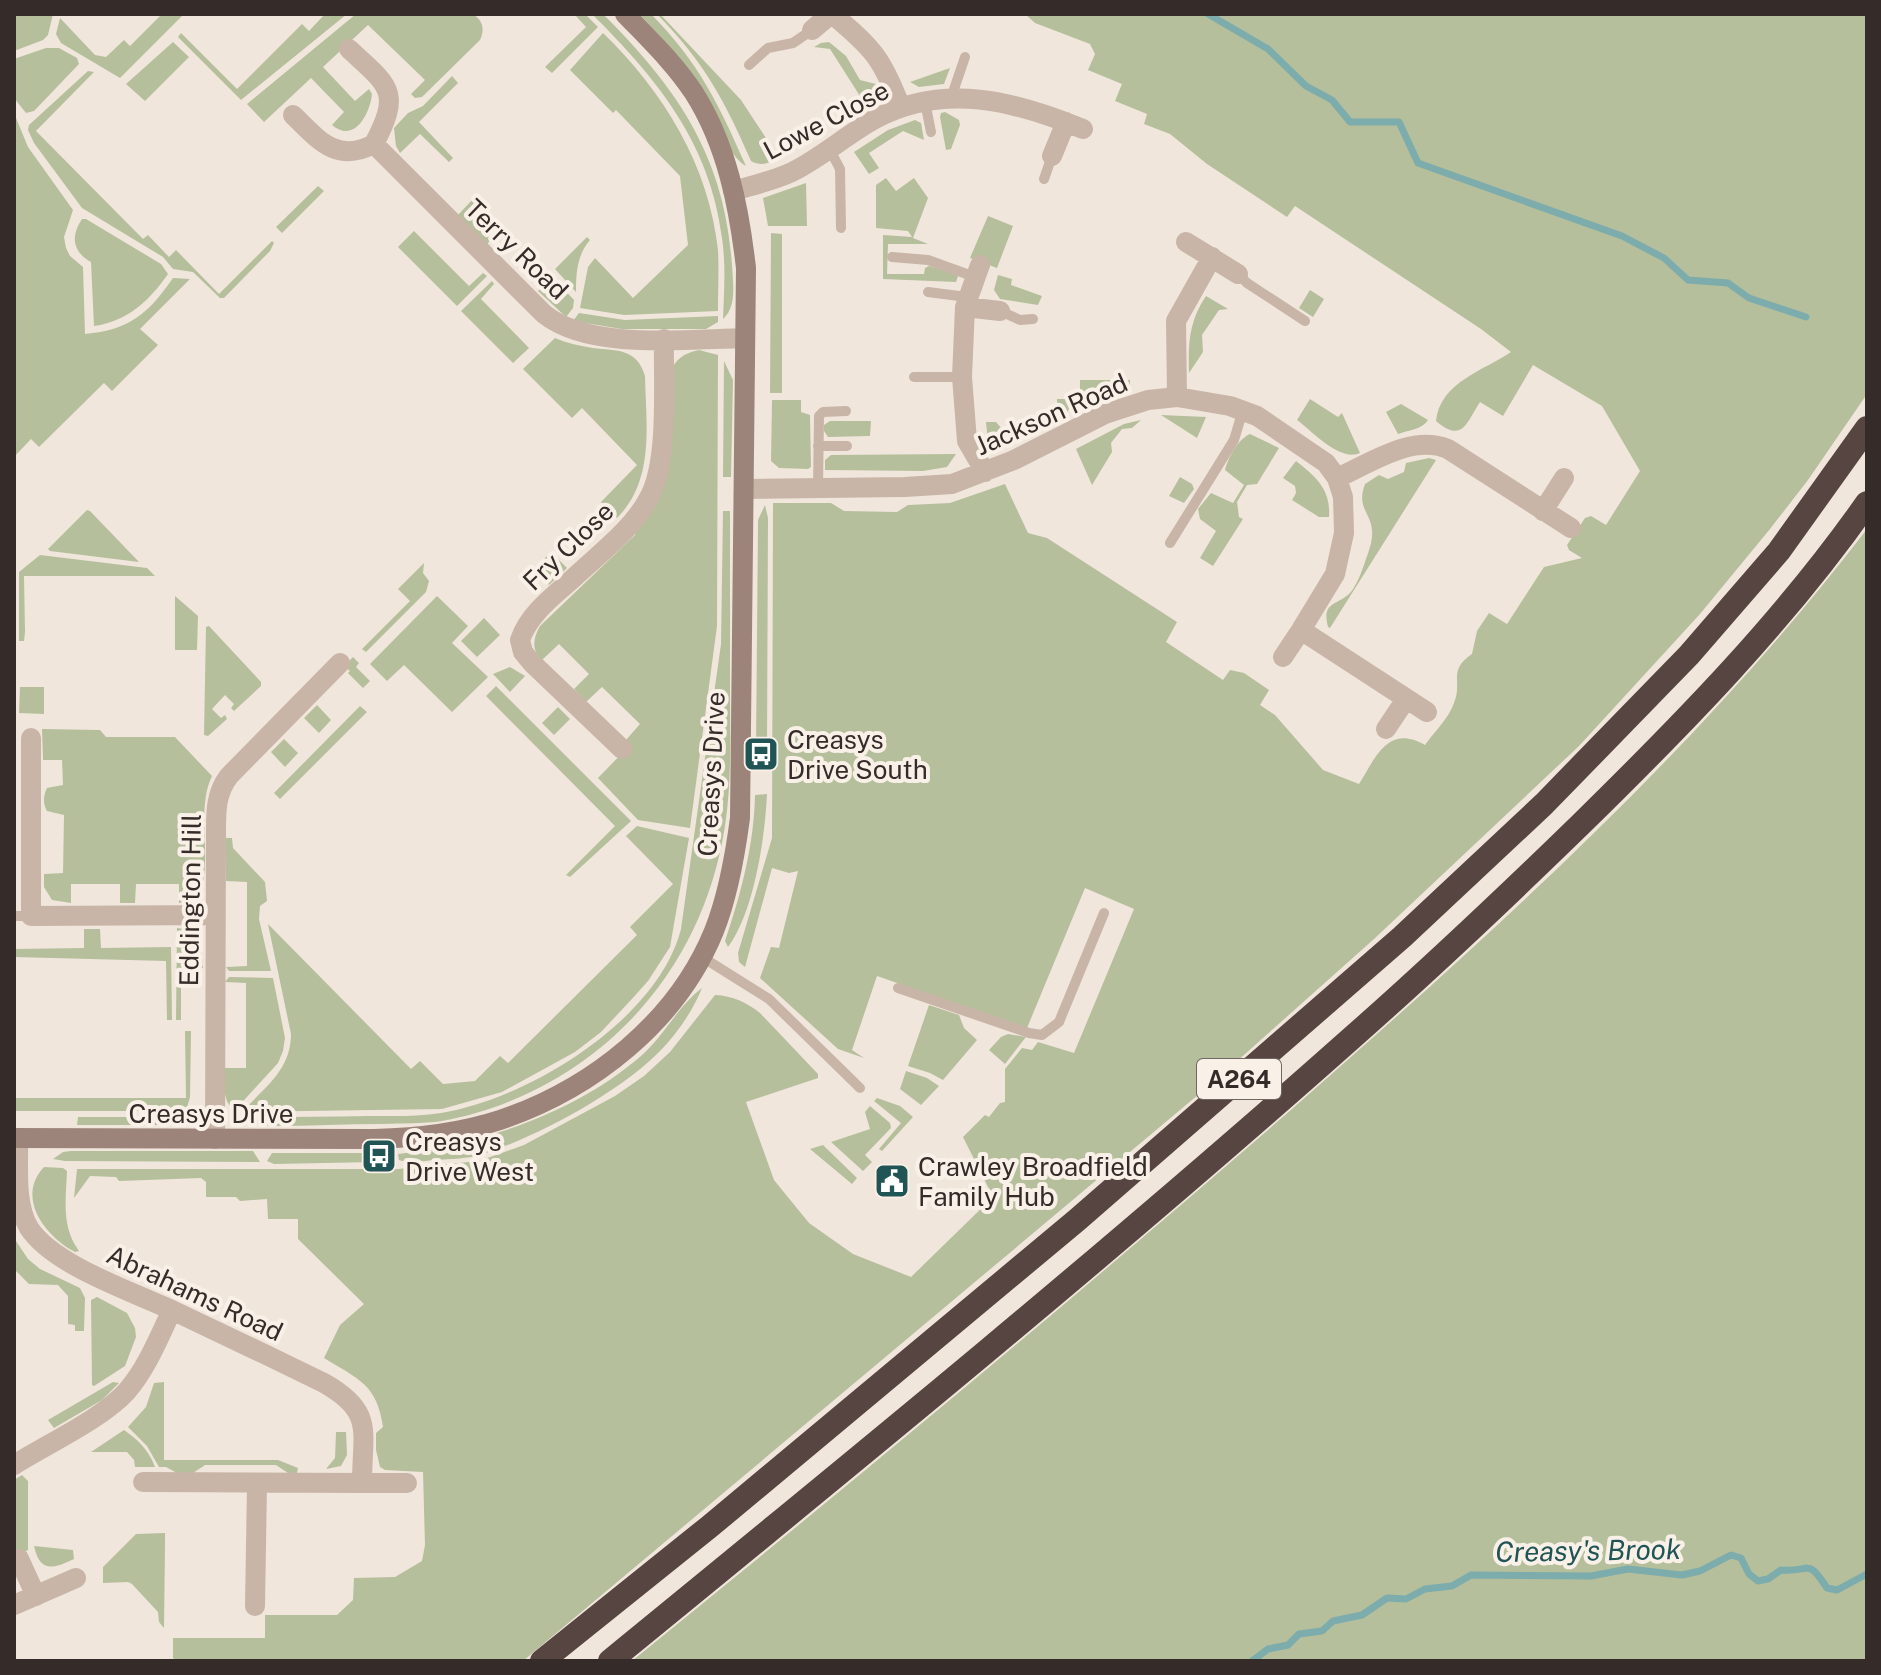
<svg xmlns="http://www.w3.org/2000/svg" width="1881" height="1675" font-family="'Public Sans',sans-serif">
<rect width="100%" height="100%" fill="#f1e6dc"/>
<path fill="#b5bf9c" d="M14,14h39l-5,21 -5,5 -29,11z
M162,14h22l-64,64 -59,-35 -5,-9 4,-16 35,37 11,2 18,-17 6,6z
M325,14h22l-106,86 -63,-63 3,-4 56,56 65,-65 7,7z
M356,14h117c10,7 12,15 7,26l-58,57 -7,1 -4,-4 14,-14 -57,-55 -45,42 32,34 14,-12 3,5c-2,20 -18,50 -40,31l12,-13 -33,-34 -47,44 -17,-18z
M574,14h11l13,13 -46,46 -7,-6 41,-40z
M592,14h11c75,75 122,143 129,252 1,17 5,41 -9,53 1,-27 3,-54 -1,-81 -12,-95 -64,-158 -130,-224z
M639,14h12c49,50 67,89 95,152 -19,-11 -24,-40 -34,-58 -20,-35 -45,-66 -73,-94z
M657,14h3l81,86 38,58c-11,5 -17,9 -28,3 -26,-60 -47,-99 -94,-147z
M1025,14h842v380l-59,86 -38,49 -70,85 -121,132 -205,193 -157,140 -694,582h-346l-4,-3v-20h92v-23h72l16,-15 1,-22 41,-1 27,-16 3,-16 -2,-73 -38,-2 -5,-3 -4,-17v-17l7,-6c-6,-43 -25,-48 -59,-69l16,-33 24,-21 -66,-65v-20h-30l-1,-20 -27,2 -4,-4h-30v-15l-5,-4 -82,3 -3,-4 -26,-1 -16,22 3,-29h321l81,-8 45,-16 91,-49 29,-20 26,-24 45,-57c18,1 31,7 45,18l58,61v4l-72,24 28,78 35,43 44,31 58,23 82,-80 -30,-60 22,-22 4,2 11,-14 5,-1v-33l17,-21 10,2 6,-8 36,11 60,-144 -49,-21 -58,140 -150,-52 -25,74 12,8 -26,-9 -78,-71 11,-31 8,1 19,-77 -9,2 -17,-5 -27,99 -6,-5 -1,-9 34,-115 1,-335h58l13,8 53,1 11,-7 42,-2 55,-19 23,49 19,5 130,84 -11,20 57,38 7,-10 14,3 25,17 -9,15 15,10 48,55 36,14c17,-27 29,-60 66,-39 9,-13 24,-27 29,-42 9,-22 -7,-32 18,-49l5,-23 12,-18 18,11 37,-57 38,-9 -13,-8 -2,-5 18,-27 6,-2 15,9 34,-54 -38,-65 -69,-41 -30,51 -23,-14c-14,22 -18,41 -44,19 4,-39 49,-51 75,-69l-30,-23 -186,-123 -8,11 -80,-53 -37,-30 -26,-10 3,-10 -32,-13 7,-17 -34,-14 7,-16 -5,-10 -55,-21z
M603,33c60,58 106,132 115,217 1,20 0,41 0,61l-94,4 -44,-7 8,-41 7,-9 38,40 55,-53 -8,-69 -64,-66 -3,3 -43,-43z
M173,42l16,15 -44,44 -19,-17z
M829,42l17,14 14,24 16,4v11l-9,12 -37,-58 -16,-2 7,-4z
M46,48h13l18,10 2,6 -45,47 -8,2 -12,-15v-39z
M950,68l-6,16 -25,3 -9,-5z
M88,71l6,1 -58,59 107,108 5,-4 21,22 7,-7 43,44 53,-53 2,2 -4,8 -46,47h-4l-27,-26 -20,-3 -10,-12 -81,-49 -48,-65 -6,-13 1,-5z
M452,76l6,7 -39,39 34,36 -4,4 -29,-28 -20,19 -4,-7 -2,-18 14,-15 15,-7z
M945,112l14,8 1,5 -9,24 -5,1 -6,-33 1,-4z
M14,113l14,34 45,63 -9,27 2,11 4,8 13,11 2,67c44,-4 63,-20 88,-56l17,1 -50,50 18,16 -46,46 -8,-8 -65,64 -8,-8 -17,18z
M915,120l6,3 3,17 -21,-9 -34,22 10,15 -10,6 -15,-22 34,-22z
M886,178l10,13 18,-13 14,20 -15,40 15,6h-40l-1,30h37l1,-6 4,-2 27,8 2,2 -2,6 -73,-3v-44l29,2 -4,-6 -32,-3v-43z
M806,183l1,43h-39l-5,-28z
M318,186l6,5 -42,42 -6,-6z
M474,198l29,29 -16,17 -29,-29z
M988,216l25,10 -16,42 -27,-10z
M82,219h4l75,45 7,10c-19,27 -40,47 -74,52l-3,-64c-18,-10 -21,-25 -9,-43z
M414,231l55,55 14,-13 4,3 -30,30 -59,-59z
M771,233l11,1v159h-12z
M587,237l3,3c-13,15 -14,33 -14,52l-21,-23z
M998,275l14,4 -1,6 31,11 -4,9 -38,-6 -6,-9z
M552,277l22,23 -1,8 -7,9 -28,-26z
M492,281l2,3 -13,15 48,49 -16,15 -52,-52z
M1310,290l14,9 -11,18 -14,-9z
M1206,296l22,13 -9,1 -17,25 1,17 -14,21c-1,-29 0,-52 17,-77z
M579,313l46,7 93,-4v6l-12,7h-84l-49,-8z
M555,338c12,5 25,8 38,10 24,3 44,0 52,28 1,49 10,104 -28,142l-16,-16 36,-37 -55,-57 -10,10 -49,-49z
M699,350l19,5 -1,271 -27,202 -52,-8 -40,-42 32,-33 -4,-5 14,-16 -38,-37 -16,15 -12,-13 15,-15 -30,-30 -17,16c-11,-10 -9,-22 -2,-34l95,-91 35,-163c6,-13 14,-19 29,-22z
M724,361l9,19 -2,97h-8z
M1080,380h50v5l-24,2 -26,13z
M1057,399h18l-12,20 -58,27 -9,1 -8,-4 -2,-21h10l12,14 49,-21z
M1310,399l28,18 4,-4 18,40c-20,9 -47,-21 -63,-33z
M772,400h29v12l9,3 1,52 -3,2 -29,-1 -8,-7z
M1401,404l27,16c-6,10 -20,10 -30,14l-12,-22z
M1161,415l45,2 -9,21z
M1141,420l-9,8 -10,1 -11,14 1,9 -20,33 -16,-36 48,-25z
M830,421h41l-1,15 -42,1 -4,-6v-6z
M1250,434l29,14 -22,36 -10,1 -10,17 2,15 4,2 -30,47 -13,-8 16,-27 -16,-12 -2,-10 13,-16 22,10 11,-18 -19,-15c3,-12 13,-31 25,-36z
M956,454l-9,13 -24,4 -98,-1v-10l6,-5z
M1429,458l7,2 -106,168 -2,-1c-6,-24 6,-21 20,-32 8,-7 14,-24 17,-33 3,-9 8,-21 7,-31 -1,-19 -16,-23 -7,-47l14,-9 9,4 16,-7 2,-9z
M1296,461c20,16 35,28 33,56h-10l-27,-17 4,-7 -1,-7 -12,-8z
M1180,477l12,7 2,5 -10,14 -15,-7z
M765,505l3,13 -1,230h-11l2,-228z
M87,510l3,1 49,51 -89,-11 -2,-2z
M723,511h7c0,58 0,117 0,175 0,46 2,94 -5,140 -13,85 -54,162 -120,218 -47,39 -102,66 -163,77 -20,3 -40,2 -60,3 -36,0 -73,2 -109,2l-14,-1 -19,-8c43,0 86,0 128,-1 24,0 49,1 73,-3 87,-14 217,-93 240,-184l40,-285z
M1867,529v1132h-1235c223,-181 444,-364 660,-552 205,-180 409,-363 575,-580z
M551,552l16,16 -18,17 -15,-16z
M40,555l107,13 8,8h-131l1,56 -1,9h-5v-69z
M424,563l-1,10 6,8 -3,11 -60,60 -4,-3 48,-48 -12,-12z
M175,596l23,20 -1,34h-22z
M437,596l31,30 -16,17 36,34 -36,35 -48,-47 -17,16 -17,-17z
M484,618l16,17 -23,22 -16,-16z
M209,626l52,56v4l-27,25 -3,-3 3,-4 -9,-9 -13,14 9,9 4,-3 2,4 -19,17 -4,-1 2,-108z
M353,657l6,6 -3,4 14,14 -7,7 -15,-15 2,-2 -6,-5z
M510,667l15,9 -15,16 -17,-18z
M496,686l135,135 -61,56 -4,-2 49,-49 -129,-130z
M20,687h24v27l-25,-1z
M317,705l14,15 -12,13 -15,-15z
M360,706l7,6 -87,87 -6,-6z
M558,707l12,12 -16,16 -12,-12z
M42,729l58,1 6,7h69l37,39c-18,36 4,94 -16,123l-17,4v-19h-43l-1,19h-15v-19h-49v19l-19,-3 -8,-13v-13l19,-1 1,-58 -17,-4c-4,-7 -4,-15 0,-23l16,-3 -1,-25h-19z
M284,739l14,14 -13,14 -14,-15z
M767,794c-2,44 -13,118 -39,153l-3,-6c16,-47 29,-96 30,-146z
M637,826l52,12 -19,109 -22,34 -17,19 -30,32 -26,20 -73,40 -60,17 -200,3c23,-25 49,-42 49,-78l-23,-110 143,145 9,-8 23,23 32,-3 25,-25 8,7 129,-128 -7,-8 43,-43 -47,-48z
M226,838h6l1,10 32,34 2,19 -7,5 -1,13 12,52h-42l-3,-4 21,-1v-84l-21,-1z
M177,928c23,1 25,22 26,40l-22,1v51h-5z
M84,929h16l1,19 70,-1 1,73h-5l-1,-59 -152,-4v-8l70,-1z
M229,977l44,1 12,60 -2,13 -5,12 -43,47c-14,-9 -10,-26 -10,-42h21v-85l-21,-1z
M702,988c-9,22 -23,43 -40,61 -40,42 -123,87 -179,105 -15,5 -32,5 -48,6 -12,1 -25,4 -36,0l-1,-6c85,-10 177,-41 243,-98 23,-20 37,-50 61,-68z
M929,1005l30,10 5,13 13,12 -34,40 -13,-7 -22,-7z
M185,1031h6l-1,66 -4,14h-172v-13h172z
M1008,1034l18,3 -21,27 -16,-14 12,-13z
M906,1071l21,7 12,8 -18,19 -21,-16z
M877,1098l23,8 13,11 -31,34 -3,-2 22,-26 -27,-22z
M870,1106l20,17 1,5 -26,27 7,7 -9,9 -32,-29 39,-13 -5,-17z
M78,1117h107l-19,8h-89z
M823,1145l34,33 -5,6 -42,-35z
M71,1151h182l7,11 -195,-1 -12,-2 10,-7z
M272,1153h103l1,9 -102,2 -7,-3z
M44,1167l19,1 4,3c-1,28 -6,56 12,80l-4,1c-29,-15 -60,-54 -31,-85z
M14,1238l14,21 12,10 40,19 5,10 -1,33h-9v-6l-7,-1v-28l-10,-11 -29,-1 -15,-15z
M97,1297l30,16 8,15 1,9 -11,29 -31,20 -2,-1 -1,-85z
M113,1382l6,1 -17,17 -48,28 -6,-8z
M164,1382v78h114l20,8 -1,5h-9l-12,-8h-71l-12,8h-16l-11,-6h-7l-12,-21 -19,-19 18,-20 8,-24z
M124,1430c14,10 25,20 31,37h-20l-1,-7 -7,-8h-36z
M336,1432h10l1,23 -6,11 -15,3 9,-11z
M22,1475l6,6v69l-14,7v-77z
M165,1533v11l-1,84 -5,-6 -1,-10 -26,-28 -4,-2 -25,1v-16l33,-33z
M34,1546l39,4 1,9c-21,10 -34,14 -40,-13z"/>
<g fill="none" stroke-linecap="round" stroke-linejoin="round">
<path stroke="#7cacac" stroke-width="7" d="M1208,14l60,35 38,37 26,14 18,22h49l19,41 204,73 42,22 24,22 40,3 21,15 57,19
M1252,1661l16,-12 20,-4 11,-11 23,-3 11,-10 29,-6 25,-17 19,1 19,-10 27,-3 19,-11 120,1 37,-7 54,6 18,-4 31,-16 10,3 8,16 9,7 10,-2 13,-9c30,3 25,-14 46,18l10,2 30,-16"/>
<path stroke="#c8b5a8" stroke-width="10" d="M749,65l19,-17 25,-5 19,-13
M951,98l14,-41
M925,102l6,30
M830,150l10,19 1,59
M1044,179l8,-23
M892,257l36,3 47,17
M1238,274l9,9 58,38
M928,292l39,5
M1000,311l20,9 13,-1
M914,377h48
M818,446h29
M818,488l1,-72 4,-4 23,-1
M1170,543l64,-103 9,-30
M14,916h17
M702,957l67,42 91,89
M898,988l131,45 13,2 17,-13 45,-109"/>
<path stroke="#c8b5a8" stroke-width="20" d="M832,14c41,34 50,44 69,94
M812,30l19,-16
M293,115c25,24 43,49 81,29 28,-53 15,-58 -25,-95
M374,144l170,170c46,37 144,25 201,24
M1052,156l14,-34
M733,191c20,-6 40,-10 59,-19 30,-15 54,-37 83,-53 69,-37 140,-18 208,10
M1186,242l52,32
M980,265l-15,42 -3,70 5,64 18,31
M965,307l35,4
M1177,397l-1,-76 36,-64
M1337,478c34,-15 74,-44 111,-29l123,79
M744,489l161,-2 47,-3 62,-24 91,-46 43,-14 29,-3 53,9 27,10 69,47 11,15 6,19 1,36 -9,41 -34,56 126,82
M1543,511l21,-33
M1283,657l18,-27
M1386,729l20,-30
M31,738v178l184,-1
M622,749l-90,-86 -9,-11 -3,-12c10,-29 38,-47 60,-68 24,-22 55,-46 70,-76 19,-38 13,-113 14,-157
M18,1138c1,27 -4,65 11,90 25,38 105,64 147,84 49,23 99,47 148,71 51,29 38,48 38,100l-219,-1
M215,1139l1,-303c0,-22 -1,-42 13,-60l111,-113
M14,1465c33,-21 88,-46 113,-74 20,-23 32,-54 45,-81
M362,1483h45
M19,1559l17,37
M14,1605l62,-27
M255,1606l2,-122"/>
<path stroke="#9c847a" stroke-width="20" d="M14,1138l360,1c42,-1 86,-6 126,-19 92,-31 177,-98 214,-189 14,-35 21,-75 26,-113l6,-550c-7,-61 -19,-123 -52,-175 -19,-29 -45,-54 -69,-79"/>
<path stroke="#564540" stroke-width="24" d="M542,1661l167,-134 368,-307 325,-283 142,-133 145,-149 90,-104 88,-123
M610,1661c251,-205 502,-410 745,-626 77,-68 152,-139 226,-211 103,-101 203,-203 286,-321"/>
</g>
<defs>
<symbol id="bus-square" viewBox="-11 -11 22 22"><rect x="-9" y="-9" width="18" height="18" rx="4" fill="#205455" stroke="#f9f0e8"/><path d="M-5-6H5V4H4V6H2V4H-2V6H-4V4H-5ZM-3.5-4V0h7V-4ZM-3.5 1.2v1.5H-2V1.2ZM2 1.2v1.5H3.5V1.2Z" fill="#fff"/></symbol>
<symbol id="civic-square" viewBox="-11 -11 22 22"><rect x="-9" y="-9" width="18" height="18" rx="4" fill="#205455" stroke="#f9f0e8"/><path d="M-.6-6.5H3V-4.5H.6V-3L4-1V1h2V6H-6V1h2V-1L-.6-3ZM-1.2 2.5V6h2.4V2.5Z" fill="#fff"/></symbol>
</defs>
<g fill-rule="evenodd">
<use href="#bus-square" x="741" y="734" width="40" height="40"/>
<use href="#bus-square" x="359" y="1136" width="40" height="40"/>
<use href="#civic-square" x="872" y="1161" width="40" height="40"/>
</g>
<g text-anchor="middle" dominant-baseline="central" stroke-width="8" stroke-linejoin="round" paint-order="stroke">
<rect fill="#f9f0e8" stroke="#706662" stroke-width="2" x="1197" y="1059" width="84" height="40" rx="6"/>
<g font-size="24" font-weight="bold" fill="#352b28">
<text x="1239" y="1079">A264</text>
</g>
<g font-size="26" fill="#352b28" stroke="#f9f0e8">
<text transform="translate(826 120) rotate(-28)">Lowe Close</text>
<text transform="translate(517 249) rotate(44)">Terry Road</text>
<text transform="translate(1051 414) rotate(-24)">Jackson Road</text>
<text transform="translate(568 546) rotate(-44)">Fry Close</text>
<text transform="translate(711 774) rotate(-87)">Creasys Drive</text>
<text transform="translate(190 900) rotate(-89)">Eddington Hill</text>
<text x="211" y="1113">Creasys Drive</text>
<text transform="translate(195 1293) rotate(25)">Abrahams Road</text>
</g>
<g font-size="26" fill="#352b28" stroke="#f9f0e8" text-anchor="start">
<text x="787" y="739">Creasys<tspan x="787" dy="30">Drive South</tspan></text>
<text x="405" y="1141">Creasys<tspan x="405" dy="30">Drive West</tspan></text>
<text x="918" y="1166">Crawley Broadfield<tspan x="918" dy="30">Family Hub</tspan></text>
</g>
<g font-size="28" font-style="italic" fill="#205455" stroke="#f9f0e8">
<text transform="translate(1588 1550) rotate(-1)">Creasy's Brook</text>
</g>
</g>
<rect width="1881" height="1675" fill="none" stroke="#352b28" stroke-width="32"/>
</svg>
